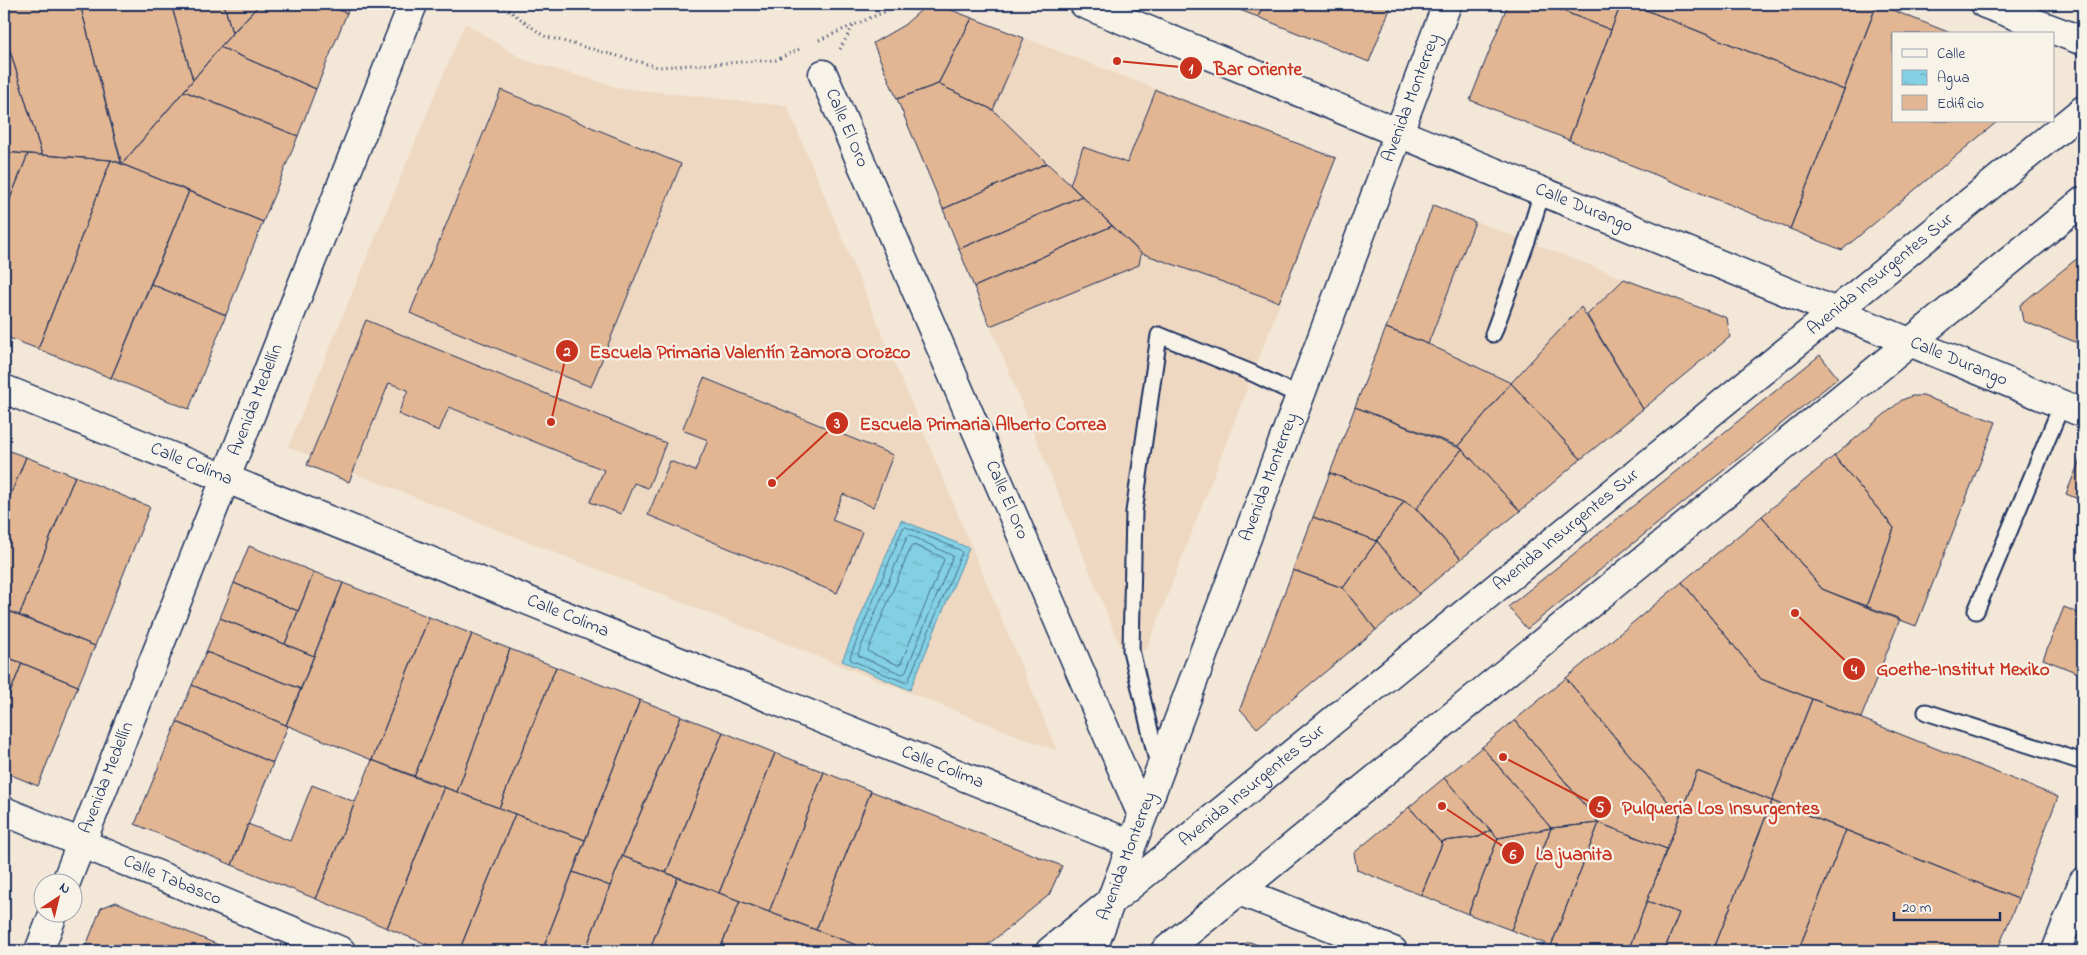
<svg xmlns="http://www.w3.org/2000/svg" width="2087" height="955" font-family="'Indie Flower',sans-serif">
<defs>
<pattern id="water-ripples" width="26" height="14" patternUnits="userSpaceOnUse" patternTransform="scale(1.25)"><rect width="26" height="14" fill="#83d0e2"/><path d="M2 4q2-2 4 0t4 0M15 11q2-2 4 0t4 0" fill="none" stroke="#71b3c4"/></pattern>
</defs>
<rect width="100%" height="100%" fill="#f3e7d7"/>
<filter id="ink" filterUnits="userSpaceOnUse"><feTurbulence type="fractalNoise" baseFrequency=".02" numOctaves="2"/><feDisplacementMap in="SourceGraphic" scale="10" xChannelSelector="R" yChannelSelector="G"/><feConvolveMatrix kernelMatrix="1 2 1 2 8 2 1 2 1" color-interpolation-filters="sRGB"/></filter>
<g filter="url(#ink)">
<path fill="#eed8c2" d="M928,4h8l400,154 -190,493 -26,-5 -177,-437 -70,-166 31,-18z
M465,23l59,37 97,28 166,18 270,645 -769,-304z
M1433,205l294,113 -84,91 -386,319 -17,-19z"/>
<path fill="url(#water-ripples)" stroke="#5990ad" d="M901,520l68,28 -59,142 -68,-29z"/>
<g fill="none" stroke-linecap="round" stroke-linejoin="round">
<path stroke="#456f93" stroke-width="1" d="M906,527l54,23 2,2 -54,129 -2,2 -55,-23 -1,-3 53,-129z
M910,535l43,21 -48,117 -3,1 -43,-18 -1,-2 49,-117z
M914,545l28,12 2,3 -43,103 -3,2 -29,-13 -1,-2 43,-103z"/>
</g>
<path fill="#e2b692" stroke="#1b2f5e" d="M4,4h76l41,159 -10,-3 -69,-5 -38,-124z
M80,4h91l22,76 -71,84z
M171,4h53l8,29 -39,47z
M224,4h36l-28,29z
M260,4h62l25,9 -31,76 -96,-42z
M322,4h29l-4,9z
M928,4h8l36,14 -34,66 -41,15 -24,-56 31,-18z
M1224,4h40l-6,13z
M1264,4h128l-23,58 -111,-45z
M1508,4h37l66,26 -42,110 -99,-40z
M1545,4h76l-10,26z
M1621,4h10l213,86 -54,139 -221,-89z
M1631,4h246l-33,86z
M1877,4l76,30h-60v87h105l-156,129 -52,-21z
M972,18l52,20 -31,72 -55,-26z
M4,31l38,124 -38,-3z
M220,47l96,42 -18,47 -114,-45z
M938,84l55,26 54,53 -104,46 -46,-110z
M501,90l180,74 -90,223 -181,-74z
M1156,90l180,68 -57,144 -138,-49 -71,-68 13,-38 44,16z
M184,91l114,45 -35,86 -141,-58z
M4,152l24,2 -24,60z
M28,154l83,6 -73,189 -34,-13v-122z
M111,160l78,31 -78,187 -73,-29z
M1047,163l35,33 -123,53 -16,-40z
M189,191l74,31 -37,93 -75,-31z
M1082,196l30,30 -138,61 -15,-38z
M1433,205l42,17 -47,122 -42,-16z
M1112,226l29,27 -2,12 -149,61 -16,-39z
M2080,256l3,3v86l-60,-24 -3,-16z
M1624,279l103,39 3,19 -87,72 -56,-94z
M151,284l75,31 -37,94 -78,-31z
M1581,307l62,102 -62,50 -70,-76z
M366,320l300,123 -18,45 -14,-5 -13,31 -31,-12 14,-32 -155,-63 -10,24 -41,-17 10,-24 -19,-7 -40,99 -42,-17z
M1386,328l42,16 83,39 -53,63 -103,-39z
M1820,355l18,23 -311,251 -19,-22z
M704,378l189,77 -20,52 -30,-13 -11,26 30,12 -25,61 -189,-78 22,-54 25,10 13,-31 -26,-10z
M1511,383l70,76 -61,52 -58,-62 -4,-3z
M1912,396h11l73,26 -80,204 -50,-19 28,-79 -60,-72 68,-56z
M1355,407l107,42 -46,60 -12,-8 -74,-28z
M4,449l22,8 -22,54z
M1462,449l58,62 -59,48 -45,-50z
M2082,455l1,1v45l-17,-7z
M1834,456l60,72 -28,79 -44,-18 -60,-73z
M26,457l49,19 -56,140 -15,-7v-98z
M1330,473l74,28 -27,40 -64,-24z
M75,476l75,31 -55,139 -76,-30z
M1404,501l14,9 43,49 -42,35 -42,-53z
M1762,516l60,73 78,30 -39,99 -100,-39 -79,-97z
M1313,517l64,24 -34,47 -50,-18z
M1377,541l42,53 -43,36 -33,-42z
M249,546l65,26 -16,39 -64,-28z
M1293,570l50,18 33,42 -119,98 -17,-19z
M314,572l29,11 -29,73 -29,-12z
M1682,582l79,97 51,20 -40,102 -75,-30 -17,45 -114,-138z
M234,583l64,28 -13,33 -65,-26z
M343,583l86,34 -57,143 -86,-35z
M2064,607l19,8v60l-40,-16z
M4,609l91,37 -17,40 -74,-30z
M429,617l43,17 -58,143 -42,-17z
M220,618l94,38 -13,33 -95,-37z
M472,634l38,15 -53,143 -43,-15z
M510,649l46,18 -57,141 -42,-16z
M206,652l95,37 -15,36 -94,-40z
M4,656l18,7 -18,45z
M22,663l56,23 -40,100 -34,-14v-64z
M556,667l84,33 -55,140 -86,-32z
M1566,678l114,138 -13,33 -68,-26 -84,-103z
M192,685l96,41 -15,37 -96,-41z
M1812,699l246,98 -40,102 -246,-98z
M640,700l41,16 -71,170 -37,-14z
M681,716l42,16 -57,141 -44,-17z
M1515,720l84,103 -48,5 -69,-81z
M177,722l96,41 -41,102 -97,-41z
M723,732l52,21 -56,140 -53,-20z
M1482,747l69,81 -53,10 -54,-60z
M775,753l49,19 -55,140 -50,-19z
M372,760l72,27 -57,141 -71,-29z
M1697,771l75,30 -59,150h-49l15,-38 -32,-12z
M824,772l47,19 -55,139 -47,-18z
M1444,778l46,52 -11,7 -36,4 -1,3 -33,-37z
M312,785l43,17 -39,97 -84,-34 16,-41 42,17z
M444,787l71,27 -56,137h-16l-56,-23z
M871,791l191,75 -13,29 -69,56h-108l-56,-21z
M1772,801l74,29 -48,121h-85z
M1409,807l33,37 -21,51 -64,-25 -3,-17z
M515,814l70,26 -43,111h-83z
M1599,823l-48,123 -40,-16 40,-102z
M1599,823l68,26 -39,102h-63l-14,-5z
M1551,828l-40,102 -43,-16 30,-76z
M1490,830l8,8 -30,76 -47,-19 22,-54 36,-4z
M1846,830l172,69 -21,52h-199z
M622,856l56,21 -29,74h-64z
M573,872l37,14 -25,65h-43z
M678,877l62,24 -21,50h-70z
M740,901l29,11 103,39h-153z
M1647,901l32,12 -15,38h-36z
M116,902l112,47 -1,2h-143l17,-43z
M1250,942l23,9h-38l8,-7z"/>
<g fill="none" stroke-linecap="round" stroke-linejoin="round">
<defs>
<path id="service" d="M1493,334l34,-93 15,-49
M1976,611l86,-207
M1926,712l157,50
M1158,765l-27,-115 3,-138 25,-177 93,38 48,23"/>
<g id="minor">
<path id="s1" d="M1084,4l999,409"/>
<path d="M1985,4l98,37"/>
<path id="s2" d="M823,74l319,741"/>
<path id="s3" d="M4,389l1127,455"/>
<path id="s4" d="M4,811l337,140"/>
<path id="s5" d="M66,882l347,-878"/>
<path d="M1239,891l154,60"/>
<path d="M39,951l15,-39"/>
<path d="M2056,951l27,-69"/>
</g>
<g id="secondary">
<path id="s6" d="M1050,951l1033,-841"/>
<path d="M1165,951l918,-750"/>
</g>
<g id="primary">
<path id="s7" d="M1092,951l355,-947"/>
</g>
</defs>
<use href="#service" stroke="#1b2f5e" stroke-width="19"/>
<use href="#minor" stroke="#1b2f5e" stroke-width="31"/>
<use href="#secondary" stroke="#1b2f5e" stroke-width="31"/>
<use href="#primary" stroke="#1b2f5e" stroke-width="31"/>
<path stroke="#1b2f5e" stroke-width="3" stroke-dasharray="1 4" stroke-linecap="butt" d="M500,4l44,32 114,31 118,-7 26,-12
M819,40l65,-28 8,-8
M840,49l13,-23"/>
<use href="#service" stroke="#f7f3e8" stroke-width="15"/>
<use href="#minor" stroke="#f7f3e8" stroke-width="28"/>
<use href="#secondary" stroke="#f7f3e8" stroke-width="28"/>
<use href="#primary" stroke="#f7f3e8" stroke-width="28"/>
</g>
</g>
<g text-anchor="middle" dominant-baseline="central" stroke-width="4.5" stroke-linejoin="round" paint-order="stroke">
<g font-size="18" fill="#1b2f5e" stroke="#f7f3e8">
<text stroke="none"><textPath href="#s7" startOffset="911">Avenida Monterrey</textPath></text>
<text stroke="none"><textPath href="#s2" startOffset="59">Calle El Oro</textPath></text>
<text stroke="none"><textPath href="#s1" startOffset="540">Calle Durango</textPath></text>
<text stroke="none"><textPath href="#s6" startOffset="1071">Avenida Insurgentes Sur</textPath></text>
<text stroke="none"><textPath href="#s1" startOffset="945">Calle Durango</textPath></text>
<text stroke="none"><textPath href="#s5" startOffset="518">Avenida Medellín</textPath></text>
<text stroke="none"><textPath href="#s3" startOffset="202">Calle Colima</textPath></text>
<text stroke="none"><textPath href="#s7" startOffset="506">Avenida Monterrey</textPath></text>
<text stroke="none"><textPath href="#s2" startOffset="464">Calle El Oro</textPath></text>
<text stroke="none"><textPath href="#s6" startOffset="666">Avenida Insurgentes Sur</textPath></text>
<text stroke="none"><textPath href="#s3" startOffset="608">Calle Colima</textPath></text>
<text stroke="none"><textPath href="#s3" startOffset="1012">Calle Colima</textPath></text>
<text stroke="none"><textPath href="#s5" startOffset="112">Avenida Medellín</textPath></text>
<text stroke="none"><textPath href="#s6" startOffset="261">Avenida Insurgentes Sur</textPath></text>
<text stroke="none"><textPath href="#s7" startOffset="101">Avenida Monterrey</textPath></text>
<text stroke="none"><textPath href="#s4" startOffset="182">Calle Tabasco</textPath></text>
</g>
</g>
<path fill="none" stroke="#c8321e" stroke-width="2" d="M1117 61L1191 68M551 422L567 351M772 483L837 423M1795 613L1854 669M1503 757L1600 807M1442 806L1513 853"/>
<g fill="#c8321e" stroke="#f7f3e8" stroke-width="2">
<circle cx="1117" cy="61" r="5"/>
<circle cx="551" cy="422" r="5"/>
<circle cx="772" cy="483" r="5"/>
<circle cx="1795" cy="613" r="5"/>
<circle cx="1503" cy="757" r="5"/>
<circle cx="1442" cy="806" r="5"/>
<circle cx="1191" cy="68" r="12"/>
<circle cx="567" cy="351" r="12"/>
<circle cx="837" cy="423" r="12"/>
<circle cx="1854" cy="669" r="12"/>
<circle cx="1600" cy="807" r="12"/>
<circle cx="1513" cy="853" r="12"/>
</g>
<g font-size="15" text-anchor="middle" font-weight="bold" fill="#fff">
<text x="1191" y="73">1</text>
<text x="567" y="356">2</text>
<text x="837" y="428">3</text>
<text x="1854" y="674">4</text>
<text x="1600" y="812">5</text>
<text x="1513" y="859">6</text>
</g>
<g font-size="19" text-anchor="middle" font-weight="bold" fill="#c8321e" stroke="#f7f3e8" stroke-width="4.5" stroke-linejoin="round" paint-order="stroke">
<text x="1258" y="75">Bar Oriente</text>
<text x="750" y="358">Escuela Primaria Valentín Zamora Orozco</text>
<text x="983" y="430">Escuela Primaria Alberto Correa</text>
<text x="1963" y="675">Goethe-Institut Mexiko</text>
<text x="1721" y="814">Pulqueria Los Insurgentes</text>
<text x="1574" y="860">La juanita</text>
</g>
<rect width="2087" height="955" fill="none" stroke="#f7f3e8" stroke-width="20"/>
<rect x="10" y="10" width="2067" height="935" fill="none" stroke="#1b2f5e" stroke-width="2" filter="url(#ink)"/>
<rect x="1892" y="32" width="162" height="90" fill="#f7f3e8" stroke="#9fa5b1"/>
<rect x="1902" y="49" width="25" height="8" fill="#f7f3e8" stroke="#9fa5b1"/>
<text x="1937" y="58" font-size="15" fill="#1b2f5e">Calle</text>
<rect x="1902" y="70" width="25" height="15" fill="url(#water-ripples)" stroke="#9fa5b1"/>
<text x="1937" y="82" font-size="15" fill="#1b2f5e">Agua</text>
<rect x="1902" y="95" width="25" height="15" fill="#e2b692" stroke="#9fa5b1"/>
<text x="1937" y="108" font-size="15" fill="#1b2f5e">Edificio</text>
<g transform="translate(58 898) rotate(35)"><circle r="24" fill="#f7f3e8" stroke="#9fa5b1"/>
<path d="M0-4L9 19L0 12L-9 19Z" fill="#c8321e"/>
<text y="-8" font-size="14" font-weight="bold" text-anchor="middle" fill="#1b2f5e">N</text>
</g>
<path d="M1894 912v8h106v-8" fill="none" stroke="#1b2f5e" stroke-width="2.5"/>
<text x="1902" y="912" font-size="15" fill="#1b2f5e" stroke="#f7f3e8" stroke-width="4" paint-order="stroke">20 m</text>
</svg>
